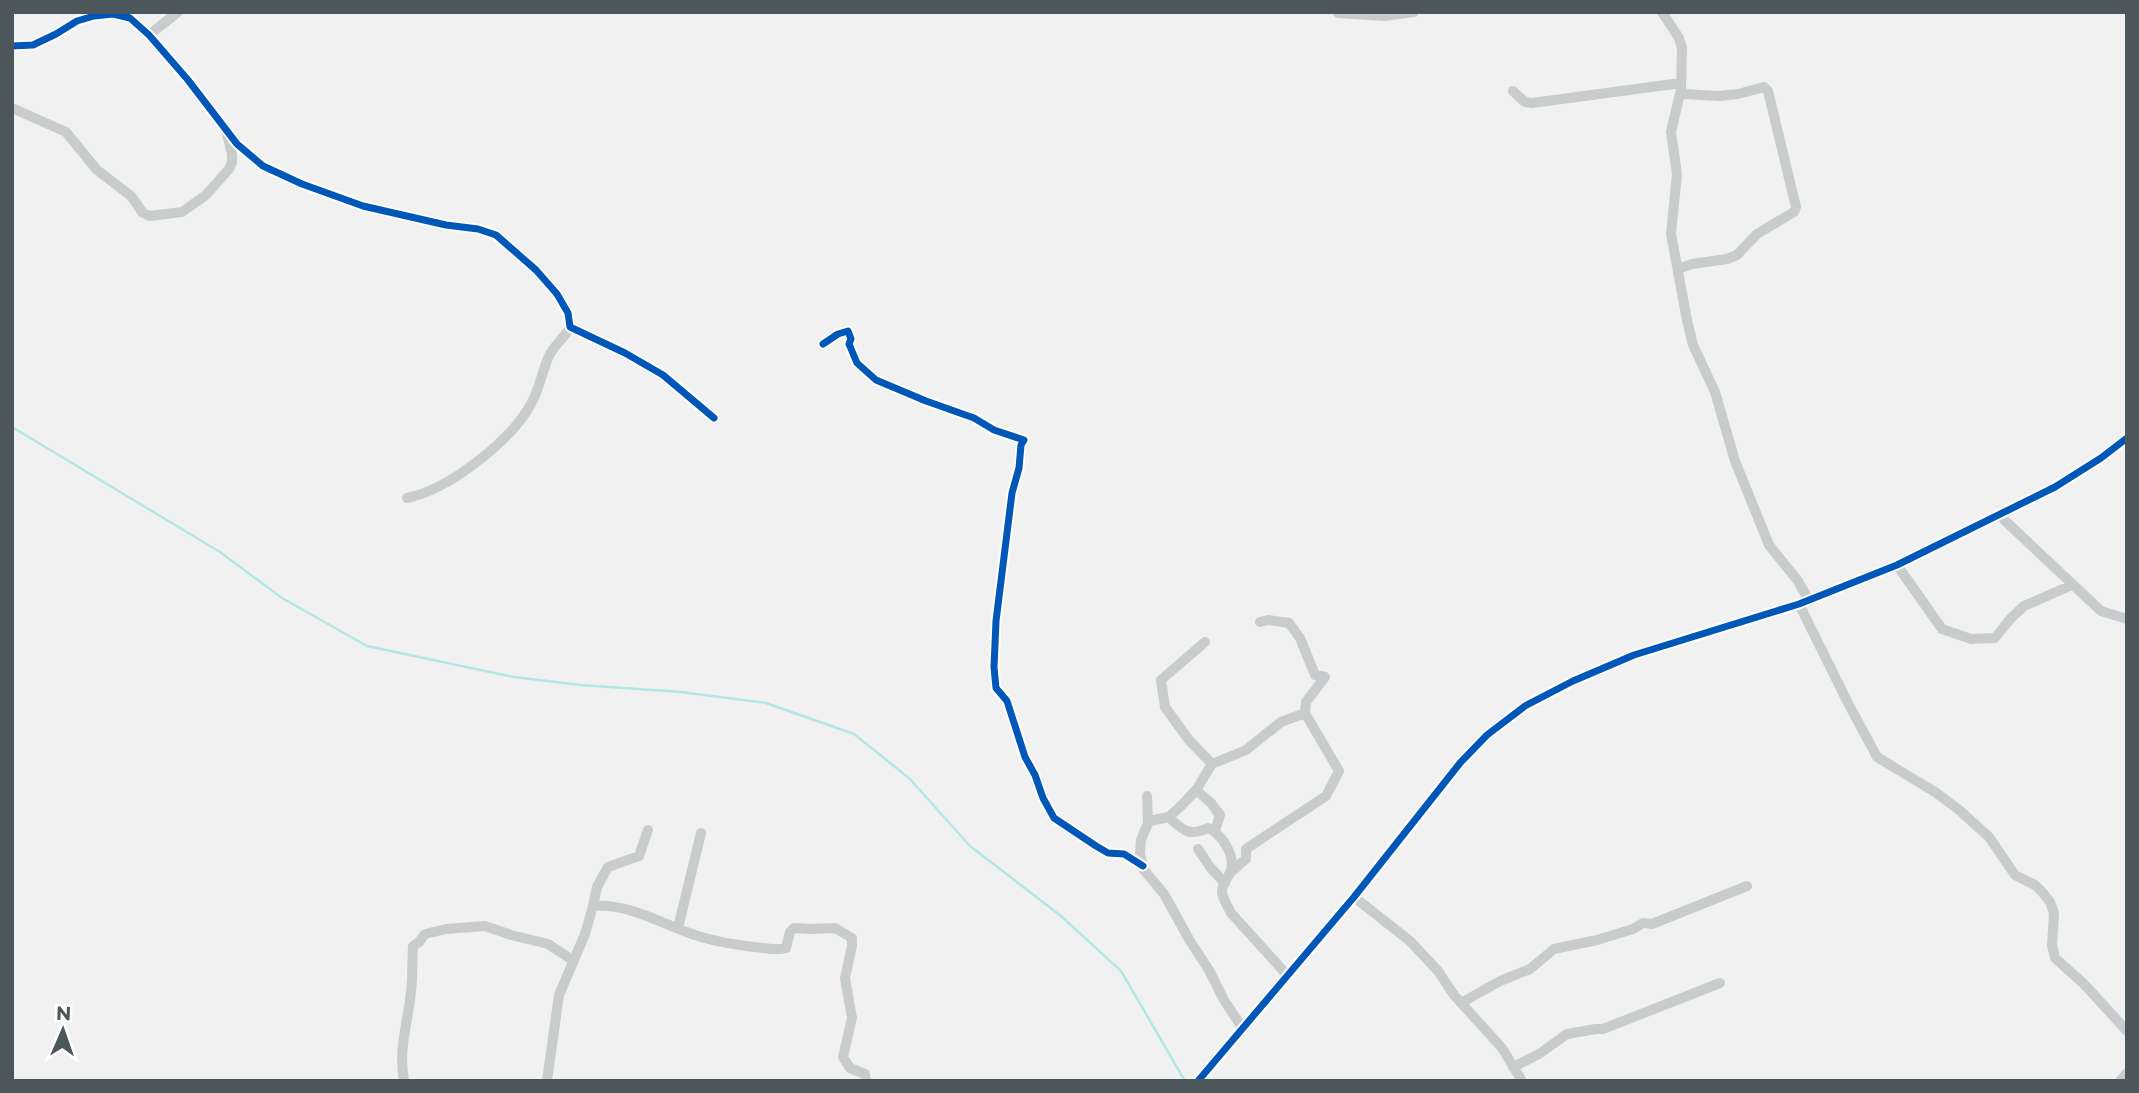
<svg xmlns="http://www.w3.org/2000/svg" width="2139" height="1093" font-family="Montserrat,sans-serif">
<rect width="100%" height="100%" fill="#f2f1f1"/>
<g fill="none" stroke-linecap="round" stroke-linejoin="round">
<path stroke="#b3e6e5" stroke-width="2.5" d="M12,427l208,125 62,46 85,48 147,31 67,8 100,7 85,11 88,31 55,44 61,68 91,70 60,55 64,110"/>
<path stroke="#c9cccd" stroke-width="10" d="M1662,12l17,26 3,10 -1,41 -10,43 6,42 -6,60 16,86 6,25 22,47 20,69 34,84 29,36 11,20
M1338,13l46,3 30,-4
M149,35l29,-23
M12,46l21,-1 23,-11 21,-13 17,-5 19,-2 17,4 19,17 39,45 49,64 26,22 39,18 61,22 83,19 32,4 18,6 40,35 21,24 11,19 2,14 55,26 38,22 51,43
M1513,91l12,11 7,1 149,-20
M12,108l54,24 31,38 34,26 12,17 7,3 32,-4 24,-17 23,-26 3,-7v-8l-5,-20
M1678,269l14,-5 35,-5 10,-4 20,-21 37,-22 2,-5 -28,-116 -4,-4 -26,7 -19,2 -35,-2 -3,-5
M823,344l15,-10 10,-3 3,8 -2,5 8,19 19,17 50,21 48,17 20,12 30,10 -3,5 -2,23 -7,25 -16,128 -2,46 2,21 11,13 18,56 10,18 8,23 11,20 42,28 12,7 16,1 19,12
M407,498c41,-8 104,-57 124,-94 8,-14 11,-31 17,-46 5,-12 16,-19 22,-31
M1999,515l102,96 26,8
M1897,565l45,64 29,10 24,-1 16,-20 13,-12 48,-21
M1799,604l49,99 29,54 58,35 23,17 31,28 26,38 20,10 8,8 7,9 4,11 -2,32 3,13 29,26 43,47
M1205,642l-44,38 4,27 24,33 23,24
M1196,790l15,13 9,12 -5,16
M1147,796l1,27 -7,17 -1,14 4,16 20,24 26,47 19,29 15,30 19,29
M1169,817c13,13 20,20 39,11 14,6 27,27 23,42 -2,7 -9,14 -9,21 0,8 6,15 9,22l57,63
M1148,823l6,-3 15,-3 13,-12 14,-15 16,-26 34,-14 35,-28 24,-9
M1198,849l12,18 15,16
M1231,872l15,-13v-10l80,-53 13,-25 -34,-58 1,-11 19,-25 -10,-2 -15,-37 -11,-15 -21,-3 -8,2
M1354,897l56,44 28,30 16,24 48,53 20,33
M593,906l4,-19 11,-20 31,-11 9,-26
M678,928l23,-95
M1461,1003l39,-22 30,-12 24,-20 43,-9 36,-11 10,-6 9,1 95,-38
M1513,1067l26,-13 28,-20 29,-5h7l117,-46
M404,1081c-6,-34 4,-57 7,-90 2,-15 1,-30 2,-45l6,-4 6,-8 21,-5 39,-3 26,9 37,9 26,17
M547,1081l12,-86 26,-61 8,-28c39,-3 71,20 108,31 17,5 36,8 53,10 11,1 22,4 32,1l4,-16 4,-4 17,1 24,-1 17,10v8l-7,32 7,40 -9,39 7,11 15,6 1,7
M1198,1081l156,-184 106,-134 27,-28 38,-29 48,-25 61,-26 165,-51 98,-39 158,-78 46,-29 26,-20
M2120,1081l7,-8"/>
<defs>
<path id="cycleway" d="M12,46l21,-1 23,-11 21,-13 17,-5 19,-2 17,4 19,17 39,45 49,64 26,22 39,18 61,22 83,19 32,4 18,6 40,35 21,24 11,19 2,14 55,26 38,22 51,43
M823,344l15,-10 10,-3 3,8 -2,5 8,19 19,17 50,21 48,17 20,12 30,10 -3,5 -2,23 -7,25 -16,128 -2,46 2,21 11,13 18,56 10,18 8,23 11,20 42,28 12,7 16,1 19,12
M1198,1081l156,-184 106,-134 27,-28 38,-29 48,-25 61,-26 165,-51 98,-39 158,-78 46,-29 26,-20"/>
</defs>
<use href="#cycleway" stroke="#fff" stroke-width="11"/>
<use href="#cycleway" stroke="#0057b8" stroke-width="7"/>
</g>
<rect width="2139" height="1093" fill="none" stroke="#4b575b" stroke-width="28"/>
<g transform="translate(63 1030) rotate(2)" stroke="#ffffff" stroke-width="5" paint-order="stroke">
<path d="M0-5L12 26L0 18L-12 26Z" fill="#4b575b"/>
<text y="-10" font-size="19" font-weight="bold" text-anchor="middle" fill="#4b575b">N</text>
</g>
</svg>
